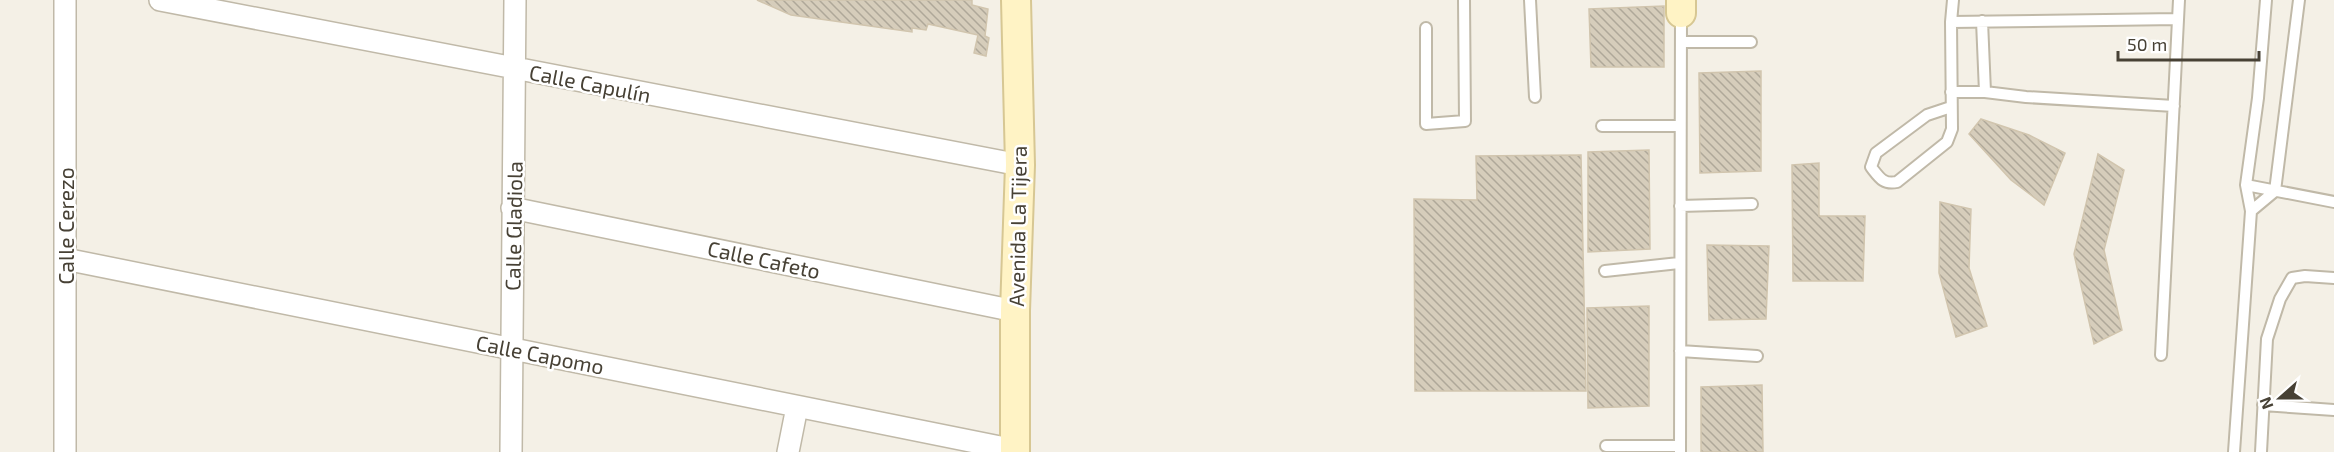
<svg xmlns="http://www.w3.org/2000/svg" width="2334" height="452" font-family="'Exo 2',sans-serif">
<defs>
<pattern id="building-back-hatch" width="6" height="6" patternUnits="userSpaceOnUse" patternTransform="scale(1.5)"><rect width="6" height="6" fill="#d6cdbb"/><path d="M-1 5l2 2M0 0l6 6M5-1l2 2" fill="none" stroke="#afa899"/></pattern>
</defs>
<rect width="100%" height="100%" fill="#f4f0e6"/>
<path fill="url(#building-back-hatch)" stroke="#d1c5ae" stroke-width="1.5" d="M757,0h215v5l16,4 -3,27 4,2 -3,18 -12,-3 4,-18 -50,-11 -2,6 -14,-2v4l-121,-17z
M1664,6v61h-73l-2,-58z
M1761,71v100l-61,2 -1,-100z
M1981,119l48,16 36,18 -21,52 -33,-25 -42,-46z
M1649,150l1,99 -62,3v-100z
M2098,154l26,16 -20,80 18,80 -28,14 -20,-90z
M1581,155l5,236h-171l-1,-192 63,1 -1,-44z
M1819,163v53h46l-2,65h-70l-1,-116z
M1940,202l31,7 -2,59 18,58 -31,11 -17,-64z
M1707,245l62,1 -3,73 -57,1z
M1649,306v100l-61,2 -1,-100z
M1762,385l1,67h-62v-65z"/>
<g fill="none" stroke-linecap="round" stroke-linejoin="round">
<defs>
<path id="lane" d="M1530,0l5,97
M1982,21l3,71 41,5 148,9
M1951,22l227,-3
M1426,28v96l39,-3 -1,-121
M1681,42h70
M1951,92h34
M1951,107l-24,8 -51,38 -5,14c8,10 12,18 26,15l50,-40 5,-13 -1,-107 2,-22
M1602,126h78
M2246,185l88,17
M1680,206l72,-2
M2251,211l24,-20 24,-191
M1605,271l74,-8
M1680,351l77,5
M2161,355l18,-355
M2263,405l71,5
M1606,446h74
M1680,452l1,-438
M2234,452l17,-241 -5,-26 12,-87 8,-98
M2261,452l6,-113 13,-40 12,-21 13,-2 29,2"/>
<path id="street" d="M160,0l860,165
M512,208l503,103
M65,259l950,191
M65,452v-452
M511,452l4,-452
M788,452l9,-45"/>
<path id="secondary" d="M1681,0v13
M1015,452v-141l5,-146 -4,-165"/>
</defs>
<use href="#lane" stroke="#c0b9a8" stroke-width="14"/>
<use href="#street" stroke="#c0b9a8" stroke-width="24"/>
<use href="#secondary" stroke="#d7c793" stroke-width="32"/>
<use href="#lane" stroke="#fff" stroke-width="10"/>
<use href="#street" stroke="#fff" stroke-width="21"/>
<use href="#secondary" stroke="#fff3c5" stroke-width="28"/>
</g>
<g text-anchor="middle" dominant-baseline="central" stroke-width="5" stroke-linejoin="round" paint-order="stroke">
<g font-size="21" fill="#474135" stroke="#fff">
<text transform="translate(590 83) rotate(11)">Calle Capulín</text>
<text transform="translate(65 226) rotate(-90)">Calle Cerezo</text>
<text transform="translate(513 226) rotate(-89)">Calle Gladiola</text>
<text transform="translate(1017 226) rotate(-89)">Avenida La Tijera</text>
<text transform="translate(764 259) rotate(12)">Calle Cafeto</text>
<text transform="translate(540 354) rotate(11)">Calle Capomo</text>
</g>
</g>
<g transform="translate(2280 398) rotate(249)" stroke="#ffffff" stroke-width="4.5" paint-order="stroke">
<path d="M0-4.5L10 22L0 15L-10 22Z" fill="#474135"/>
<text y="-9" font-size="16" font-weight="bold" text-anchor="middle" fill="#474135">N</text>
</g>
<path d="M2118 51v9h141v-9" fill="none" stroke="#474135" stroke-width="3"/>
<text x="2127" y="51" font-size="18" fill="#474135" stroke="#ffffff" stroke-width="4.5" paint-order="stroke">50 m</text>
</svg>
